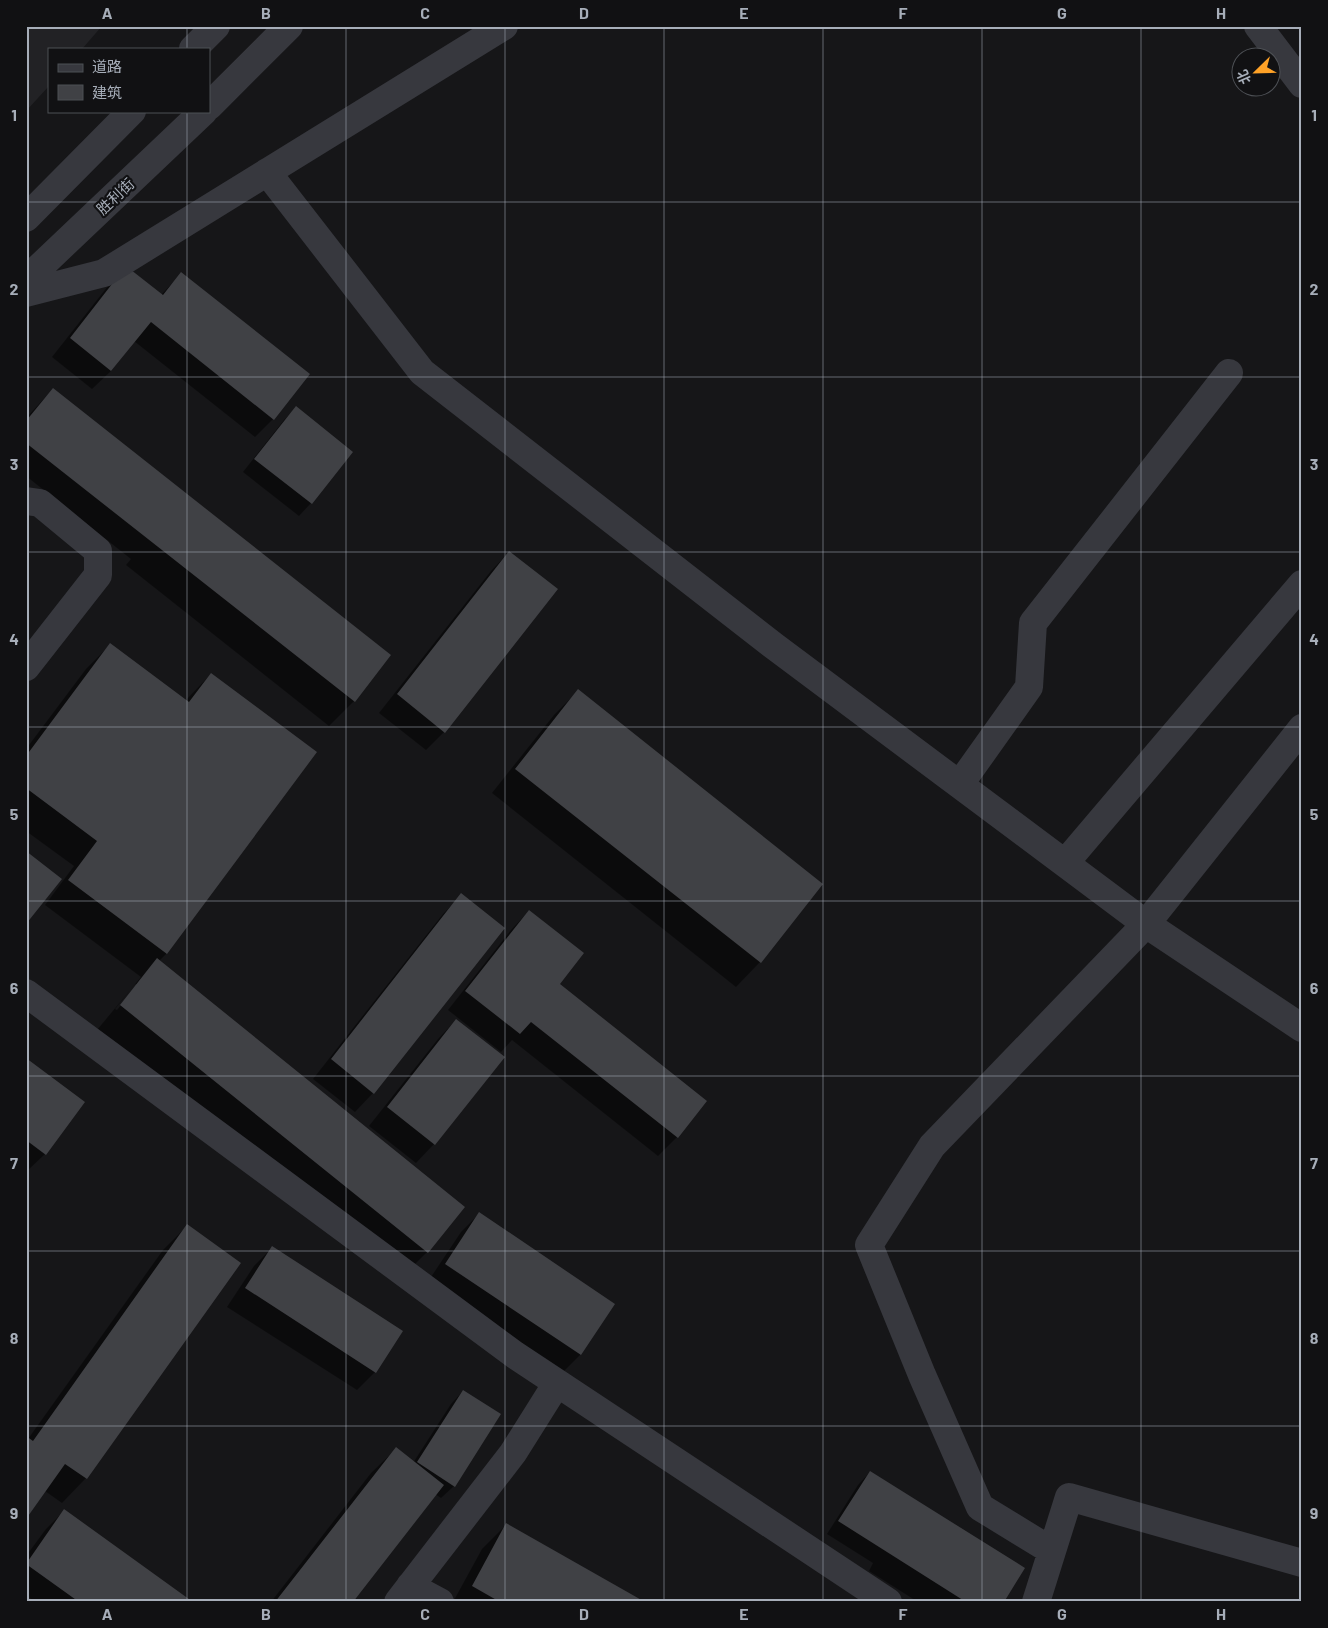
<svg xmlns="http://www.w3.org/2000/svg" width="1328" height="1628" font-family="Barlow,'Noto Sans SC',sans-serif">
<rect width="100%" height="100%" fill="#161618"/>
<path fill="#222225" d="M26,26h76l-20,23h-33v37l-23,25z"/>
<path fill="#0007" fill-rule="evenodd" d="M126,267l35,28 20,-21 92,145 -18,18 -121,-96 -23,30 -19,18 -40,-32 56,-71z
M53,389l337,266 -36,46 -25,25 -203,-161 5,-6 -105,-83v-58z
M296,408l15,95 -12,13 -56,-44 41,-52z
M509,552l-65,180 -18,18 -47,-37 112,-142z
M110,645l75,56 26,-27 105,78 -150,202 -7,7 268,291 -24,24 -306,-246 44,-53 -96,-72 29,-39 -48,-35v-82l60,-80zM135,984h3l-21,26 -2,-1z
M578,691l244,193 -62,78 -24,25 -244,-194 62,-78z
M462,895l-89,198 -18,19 -42,-33 130,-165z
M529,911l29,74 147,116 -28,36 -19,19 -146,-116 -11,12 -53,-42 63,-80z
M456,1020l-22,124 -18,19 -47,-37 69,-87z
M26,1059l19,95 -19,18z
M479,1214l135,90 -34,51 -18,18 -135,-90 34,-51z
M187,1226l52,37 -153,215 -24,25 -17,-12 -17,-52 135,-189z
M272,1248l103,124 -18,18 -130,-83 27,-41z
M463,1391l-9,95 -13,12 -6,-4 -84,108h-80l100,-129 25,-24 17,14 38,-59z
M870,1472l133,130h-85l-49,-31 4,-8 -46,-29 31,-49z
M64,1511l127,91h-156l-9,-7v-39l20,-27z
M506,1525l137,77h-190l29,-53z"/>
<path fill="#404145" d="M126,266l37,29 18,-23 129,102 -36,46 -123,-98 -40,49 -41,-33z
M53,388l338,267 -36,47 -329,-259v-22z
M296,406l57,46 -41,52 -58,-45z
M509,551l49,38 -113,144 -48,-39z
M110,643l79,59 22,-29 106,79 -150,202 -99,-74 29,-39 -71,-53v-32z
M578,689l245,195 -62,79 -246,-194z
M26,851l36,28 -36,45z
M461,893l44,35 -131,166 -43,-35z
M529,910l55,43 -24,31 147,117 -29,37 -147,-116 -11,12 -55,-43z
M157,958l308,249 -37,46 -308,-248z
M456,1019l49,38 -70,88 -48,-38z
M26,1058l59,44 -39,53 -20,-15z
M479,1212l136,92 -34,51 -136,-91z
M187,1224l54,39 -154,216 -22,-15 -39,55v-83l7,5z
M272,1246l131,85 -27,42 -131,-85z
M463,1390l38,24 -46,73 -38,-25z
M396,1447l48,38 -91,117h-78z
M870,1471l155,97 -21,34h-38l-128,-81z
M64,1509l129,93h-114l-53,-38z
M506,1523l139,79h-145l-28,-16z"/>
<g fill="none" stroke-linecap="round" stroke-linejoin="round">
<path stroke="#37383e" stroke-width="28" d="M1258,26l44,58
M193,49l23,-23
M209,106l80,-80
M267,172l155,200 352,274 372,278 156,104
M26,218l106,-107
M26,280l178,-169
M26,293l78,-20 400,-247
M26,501l14,2 58,48v24l-72,92
M960,784l69,-97 4,-64 196,-250
M1065,863l237,-279
M26,993l489,362 373,247
M1052,1551l-72,-44 -58,-132 -53,-130 63,-99 214,-222 156,-196
M410,1586l30,16
M398,1602l115,-149 44,-70
M1036,1602l33,-105 233,66"/>
</g>
<path fill="none" stroke="#a7aeb9" stroke-width="1" stroke-opacity="0.55" d="M187,26v23M346,26v1576M505,26v1576M664,26v1576M823,26v1576M982,26v1576M1141,26v1576M187,111v1491M26,202h1276M26,377h1276M26,552h1276M26,727h1276M26,901h1276M26,1076h1276M26,1251h1276M26,1426h1276"/>
<g text-anchor="middle" dominant-baseline="central" stroke-width="4.5" stroke-linejoin="round" paint-order="stroke">
<g font-size="15" fill="#a7aeb9" stroke="#111113">
<text transform="translate(115 196) rotate(-43)">胜利街</text>
</g>
</g>
<rect width="1328" height="1628" fill="none" stroke="#111113" stroke-width="55"/>
<rect x="48" y="48" width="162" height="65" fill="#111113" stroke="#4d5055"/>
<rect x="58" y="64" width="25" height="8" fill="#37383e" stroke="#4d5055"/>
<text x="92" y="72" font-size="15" fill="#a7aeb9">道路</text>
<rect x="58" y="85" width="25" height="15" fill="#404145" stroke="#4d5055"/>
<text x="92" y="98" font-size="15" fill="#a7aeb9">建筑</text>
<g transform="translate(1256 72) rotate(247)"><circle r="24" fill="#111113" stroke="#4d5055"/>
<path d="M0-4L9 19L0 12L-9 19Z" fill="#ffa227"/>
<text y="-8" font-size="14" font-weight="bold" text-anchor="middle" fill="#a7aeb9">北</text>
</g>
<rect x="28" y="28" width="1272" height="1572" fill="none" stroke="#a7aeb9" stroke-width="2"/>
<g font-size="16" text-anchor="middle" font-weight="bold" fill="#a7aeb9">
<text x="107" y="19">A</text>
<text x="266" y="19">B</text>
<text x="425" y="19">C</text>
<text x="584" y="19">D</text>
<text x="744" y="19">E</text>
<text x="903" y="19">F</text>
<text x="1062" y="19">G</text>
<text x="1221" y="19">H</text>
<text x="14" y="121">1</text>
<text x="1314" y="121">1</text>
<text x="14" y="295">2</text>
<text x="1314" y="295">2</text>
<text x="14" y="470">3</text>
<text x="1314" y="470">3</text>
<text x="14" y="645">4</text>
<text x="1314" y="645">4</text>
<text x="14" y="820">5</text>
<text x="1314" y="820">5</text>
<text x="14" y="994">6</text>
<text x="1314" y="994">6</text>
<text x="14" y="1169">7</text>
<text x="1314" y="1169">7</text>
<text x="14" y="1344">8</text>
<text x="1314" y="1344">8</text>
<text x="14" y="1519">9</text>
<text x="1314" y="1519">9</text>
<text x="107" y="1620">A</text>
<text x="266" y="1620">B</text>
<text x="425" y="1620">C</text>
<text x="584" y="1620">D</text>
<text x="744" y="1620">E</text>
<text x="903" y="1620">F</text>
<text x="1062" y="1620">G</text>
<text x="1221" y="1620">H</text>
</g>
</svg>
